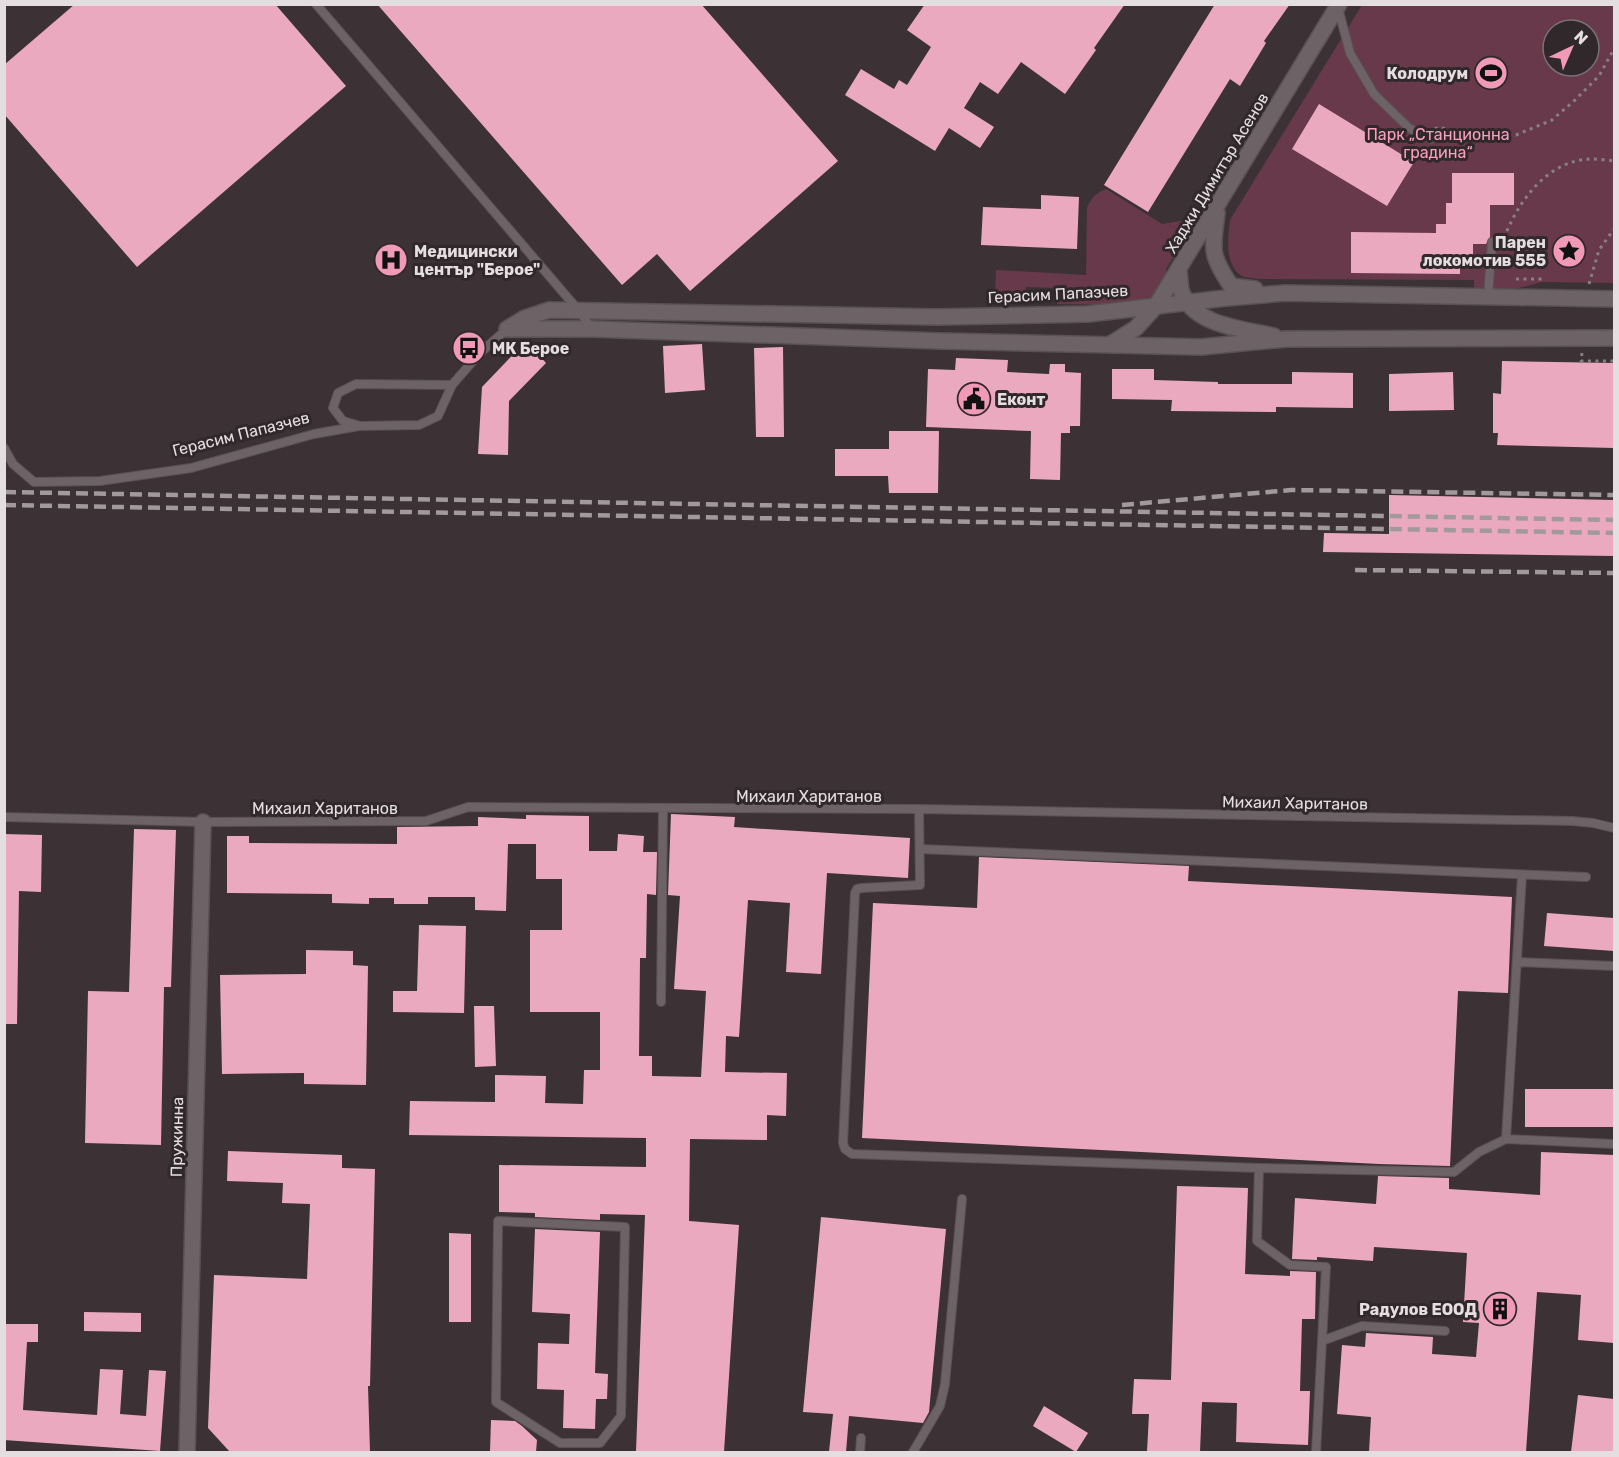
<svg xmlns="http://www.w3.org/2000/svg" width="1619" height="1457" font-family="Rubik,sans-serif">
<rect width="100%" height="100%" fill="#3c3235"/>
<path fill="#68394a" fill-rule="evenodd" d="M1362,5h252v278l-72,-1 -27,7 -41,-1v-8l-215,-1c-5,-1 -11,-1 -15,-2 -20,-9 -16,-40 -14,-57zM1553,30h36v36h-36z
M1106,189l56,35 36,-6 -32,51v16l-12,13 -19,7 -78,-1v-16l-31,-1 -2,14 -29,1 1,-32 90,5 1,-67c4,-10 9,-15 19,-19z"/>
<path fill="#eba9bf" d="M75,4h200l71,82 -209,181 -133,-153v-49z
M377,4h324l137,157 -148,130 -33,-37 -35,31z
M925,4h200l-31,44 2,2 -31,44 -44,-32 -23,32 -18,-12 -16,26 30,19 -14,21 -31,-20 -14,23 -90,-56 16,-26 33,20 5,-9 8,5 24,-38 -24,-17z
M1215,4h75l-26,37 2,2 -26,43 -10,-7 -82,133 -44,-27z
M1319,104l95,58 -27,44 -95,-57z
M1452,173h62v32h-24v32l-4,7h-13v23h-13v7l-109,-1v-41l85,1v-9h10v-21h6z
M1041,195l38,2 -2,52 -96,-4 2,-38 58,2z
M526,341l20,22 -37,38 -1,54 -30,-1 4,-67z
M702,344l3,46 -40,3 -2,-47z
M783,347l1,90h-28l-2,-89z
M956,358l52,2 -1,12 42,2 1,-10h15v8l16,1 -1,53h-10v7h-9l-1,47 -30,-1 1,-48 -105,-4 2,-58 27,1z
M1502,361l112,2v85l-117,-3 1,-12h-5v-40l8,1z
M1112,369h42v11l64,2v2h74v-12l61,1v35l-77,-1v5l-105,-1 1,-11 -60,-1z
M1453,372l1,38 -65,1v-37z
M889,431h50l-1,62h-49l-1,-17h-53v-27h54z
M1389,495l225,5v56l-291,-4 1,-19 65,1z
M671,814l64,3 -1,10 176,11 -2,40 -81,-5 -6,101 -35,-2 4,-69 -42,-3 -9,137 -13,-1 -1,36 62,1 -1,43 -19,-1v25l-77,-1 -1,82 50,4 -15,227h-88l9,-237 -45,-1v6l-65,-3v-4l-36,-1v-47l147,2v-29l-237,-3 1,-34 85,1v-27l51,1 -1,27 38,1 1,-34h16v-58h-70v-82h32v-51h-26v-35h-28l-2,67 -31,-1v-13h-47v7h-34v-6h-25v6l-37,-1v-9l-105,-1v-57h22v7l148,1v-17l81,-1v-9l48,2v-4l63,1v35h28l1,-17 26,2 -1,16h14l-1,43 -9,-1 -1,64h-6l-1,98h13v20l49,1 5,-86 -32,-2 6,-93 -12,-1z
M134,829l42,1 -5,157h-7l-3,158 -76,-2 3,-152 41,1z
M4,834l38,1 -1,57 -22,-1 -2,133h-13z
M979,857l210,9 -1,15 324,16 -4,96 -50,-2 -8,175 -71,-2 -517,-26 11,-235 104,5z
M1547,913l67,5v33l-70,-5z
M419,925l47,1 -2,87 -71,-1v-21h24z
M306,950l47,1v14l15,1 -2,119 -62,-1v-11l-82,1 -2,-99 86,-1z
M474,1006h20l2,60 -21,1z
M1525,1089h89v38h-89z
M228,1151l114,4v13l33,1 -5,217h-2l2,66h-140l-22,-24 6,-153 93,4 3,-75 -28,-1 1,-20 -56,-2z
M1541,1152l73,3v188l-36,-3 3,-45 -44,-3 -11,160h-157l2,-35 -34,-3 5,-69 23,2 1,-14 67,4 -1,17 44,3 3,-34 -16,-1 4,-69 -93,-6 -1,14 -56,-4v3l-25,-1 3,-61 81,6 2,-28 71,2v11l91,6z
M1177,1186l71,2 -3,86 45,2v-5l26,1 -1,47h-13l-2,72h10l-2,54 -72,-3 1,-39 -35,-1 -2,50h-53l2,-38h-17l2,-35 37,1z
M821,1217l125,12 -17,183 -6,11 -74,-7 -3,36h-17l4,-38 -30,-2z
M535,1229l65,3 -5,141 13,1 -1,25h-11l-1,30 -32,-1 1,-38 -27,-1 1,-46 31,1 1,-30 -38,-2z
M449,1233l22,1v88h-22z
M84,1312l57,1v19l-57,-1z
M4,1324h34v18h-11l-4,68 74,5 3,-46 23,1 -3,44 26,2 3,-46 17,1 -6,80 -156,-11z
M1578,1395l36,4v53h-43z
M1044,1406l44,27 -12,19 -43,-26z
M491,1420l24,1 7,5 15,14 -1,12h-46z"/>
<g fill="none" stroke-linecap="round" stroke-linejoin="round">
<defs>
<path id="service" d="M316,4l264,308 12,17
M1338,8l12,45 24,41 35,34 22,11
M1488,296l4,-54
M357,425l-14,-4 -10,-13 5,-15 18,-9 96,1
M4,448l9,16 21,18 66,-1 91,-13 123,-34 45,-8 60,-1 19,-9 14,-31 27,-31 28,-25
M919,809l1,76 -58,3 -5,1 -2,4 -12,250 2,6 7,5 407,14 195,4 25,-20 27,-13 108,5
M4,817l199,5 223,-1 42,-14 451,2 653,12 21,2 21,5
M920,849l666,28
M1517,962l97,4
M661,1002l2,-193
M1506,1139l16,-264
M1259,1168l-2,73 33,24 36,2 -10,185
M498,1221l127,6 -4,189 -21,27h-40l-64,-41z
M1322,1341l40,-15 83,5
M860,1452l1,-14
M913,1452l27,-46 5,-22 17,-185"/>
<path id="minor" d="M1217,213c-5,37 -7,42 14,73l24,3
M1179,272c1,6 1,13 2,18 11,36 63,39 93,46
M507,329l18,-11 24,-8 388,7 151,-3 138,-16 59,-5 329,6
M508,329h84l348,12 261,6 85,-8 328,-1
M1109,345l27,-17 20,-22 183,-302
M187,1452l16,-630"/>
</defs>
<use href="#service" stroke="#595153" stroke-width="10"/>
<use href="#minor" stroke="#595153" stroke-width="18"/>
<path stroke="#887f82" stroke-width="3" stroke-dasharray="3 4.5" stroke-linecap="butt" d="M1435,129l4,-2 28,8h49l36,-15 23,-20 24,-24 15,-27
M1504,238c14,-36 43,-78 87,-79 7,0 16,1 23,2
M1516,279h28
M1589,284l10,-34 15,-21
M1582,353l-1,8h33"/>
<use href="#service" stroke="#6d6265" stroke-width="8"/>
<use href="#minor" stroke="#6d6265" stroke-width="15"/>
<path stroke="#a1999b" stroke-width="4.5" stroke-dasharray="12 6" stroke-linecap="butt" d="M4,492l1610,28
M4,505l1610,28
M1122,505l169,-15 323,5
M1355,570l259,3"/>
</g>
<defs>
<symbol id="stadium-disc" viewBox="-11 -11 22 22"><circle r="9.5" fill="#f09ab7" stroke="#31282b"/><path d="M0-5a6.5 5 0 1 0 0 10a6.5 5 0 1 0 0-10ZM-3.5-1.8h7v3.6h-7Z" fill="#111"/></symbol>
<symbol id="sight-disc" viewBox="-11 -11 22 22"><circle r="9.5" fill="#f09ab7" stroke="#31282b"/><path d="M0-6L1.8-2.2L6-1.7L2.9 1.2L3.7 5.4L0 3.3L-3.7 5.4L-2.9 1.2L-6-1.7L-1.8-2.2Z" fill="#111"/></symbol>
<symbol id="hospital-disc" viewBox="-11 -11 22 22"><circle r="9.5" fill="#f09ab7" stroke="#31282b"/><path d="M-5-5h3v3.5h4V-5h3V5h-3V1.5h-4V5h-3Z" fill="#111"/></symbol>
<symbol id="bus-disc" viewBox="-11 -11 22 22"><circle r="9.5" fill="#f09ab7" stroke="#31282b"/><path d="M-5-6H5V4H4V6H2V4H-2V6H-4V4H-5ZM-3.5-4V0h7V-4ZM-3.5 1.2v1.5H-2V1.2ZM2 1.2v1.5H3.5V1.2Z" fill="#111"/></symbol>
<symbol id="civic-disc" viewBox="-11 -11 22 22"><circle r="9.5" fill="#f09ab7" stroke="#31282b"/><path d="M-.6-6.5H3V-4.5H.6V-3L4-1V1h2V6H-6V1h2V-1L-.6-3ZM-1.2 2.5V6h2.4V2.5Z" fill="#111"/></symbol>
<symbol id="building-disc" viewBox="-11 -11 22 22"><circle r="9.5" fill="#f09ab7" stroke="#31282b"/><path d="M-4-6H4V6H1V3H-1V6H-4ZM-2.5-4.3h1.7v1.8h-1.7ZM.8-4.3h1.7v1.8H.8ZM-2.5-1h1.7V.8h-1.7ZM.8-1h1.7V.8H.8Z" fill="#111"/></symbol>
</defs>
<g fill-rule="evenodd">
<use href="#stadium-disc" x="1472" y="54" width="38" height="38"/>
<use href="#sight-disc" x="1550" y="232" width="38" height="38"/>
<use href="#hospital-disc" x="372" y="241" width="38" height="38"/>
<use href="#bus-disc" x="450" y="329" width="38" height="38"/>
<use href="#civic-disc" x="955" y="380" width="38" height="38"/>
<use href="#building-disc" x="1481" y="1290" width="38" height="38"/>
</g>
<g text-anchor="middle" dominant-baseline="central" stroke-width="6" stroke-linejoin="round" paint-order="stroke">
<g font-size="16" font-weight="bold" fill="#e5dee0" stroke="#31282b" text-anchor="end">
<text x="1468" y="73">Колодрум</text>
<text x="1546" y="242">Парен<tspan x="1546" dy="18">локомотив 555</tspan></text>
<text x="414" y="251" text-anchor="start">Медицински<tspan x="414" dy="18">център "Берое"</tspan></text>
<text x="492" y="348" text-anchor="start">МК Берое</text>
<text x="997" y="399" text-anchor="start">Еконт</text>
<text x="1477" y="1309">Радулов ЕООД</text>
</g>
<g font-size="16" fill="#faa0bf" stroke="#31282b">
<text x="1438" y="134">Парк „Станционна<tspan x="1438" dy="18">градина“</tspan></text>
</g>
<g font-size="16" fill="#e5dee0" stroke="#31282b">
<text transform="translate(1217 173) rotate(-59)">Хаджи Димитър Асенов</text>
<text transform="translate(1058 294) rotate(-3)">Герасим Папазчев</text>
<text transform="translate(241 434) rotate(-14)">Герасим Папазчев</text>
<text x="809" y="796">Михаил Хаританов</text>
<text transform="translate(1295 803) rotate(1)">Михаил Хаританов</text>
<text x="325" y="808">Михаил Хаританов</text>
<text transform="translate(177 1137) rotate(-89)">Пружинна</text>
</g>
</g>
<rect width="1619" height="1457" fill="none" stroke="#e5dee0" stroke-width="12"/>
<g transform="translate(1571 48) rotate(44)"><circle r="28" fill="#31282b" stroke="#797173" stroke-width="1.5"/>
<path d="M0-4.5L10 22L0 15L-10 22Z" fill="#f09ab7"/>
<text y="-9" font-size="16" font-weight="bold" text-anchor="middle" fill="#e5dee0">N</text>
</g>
</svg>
